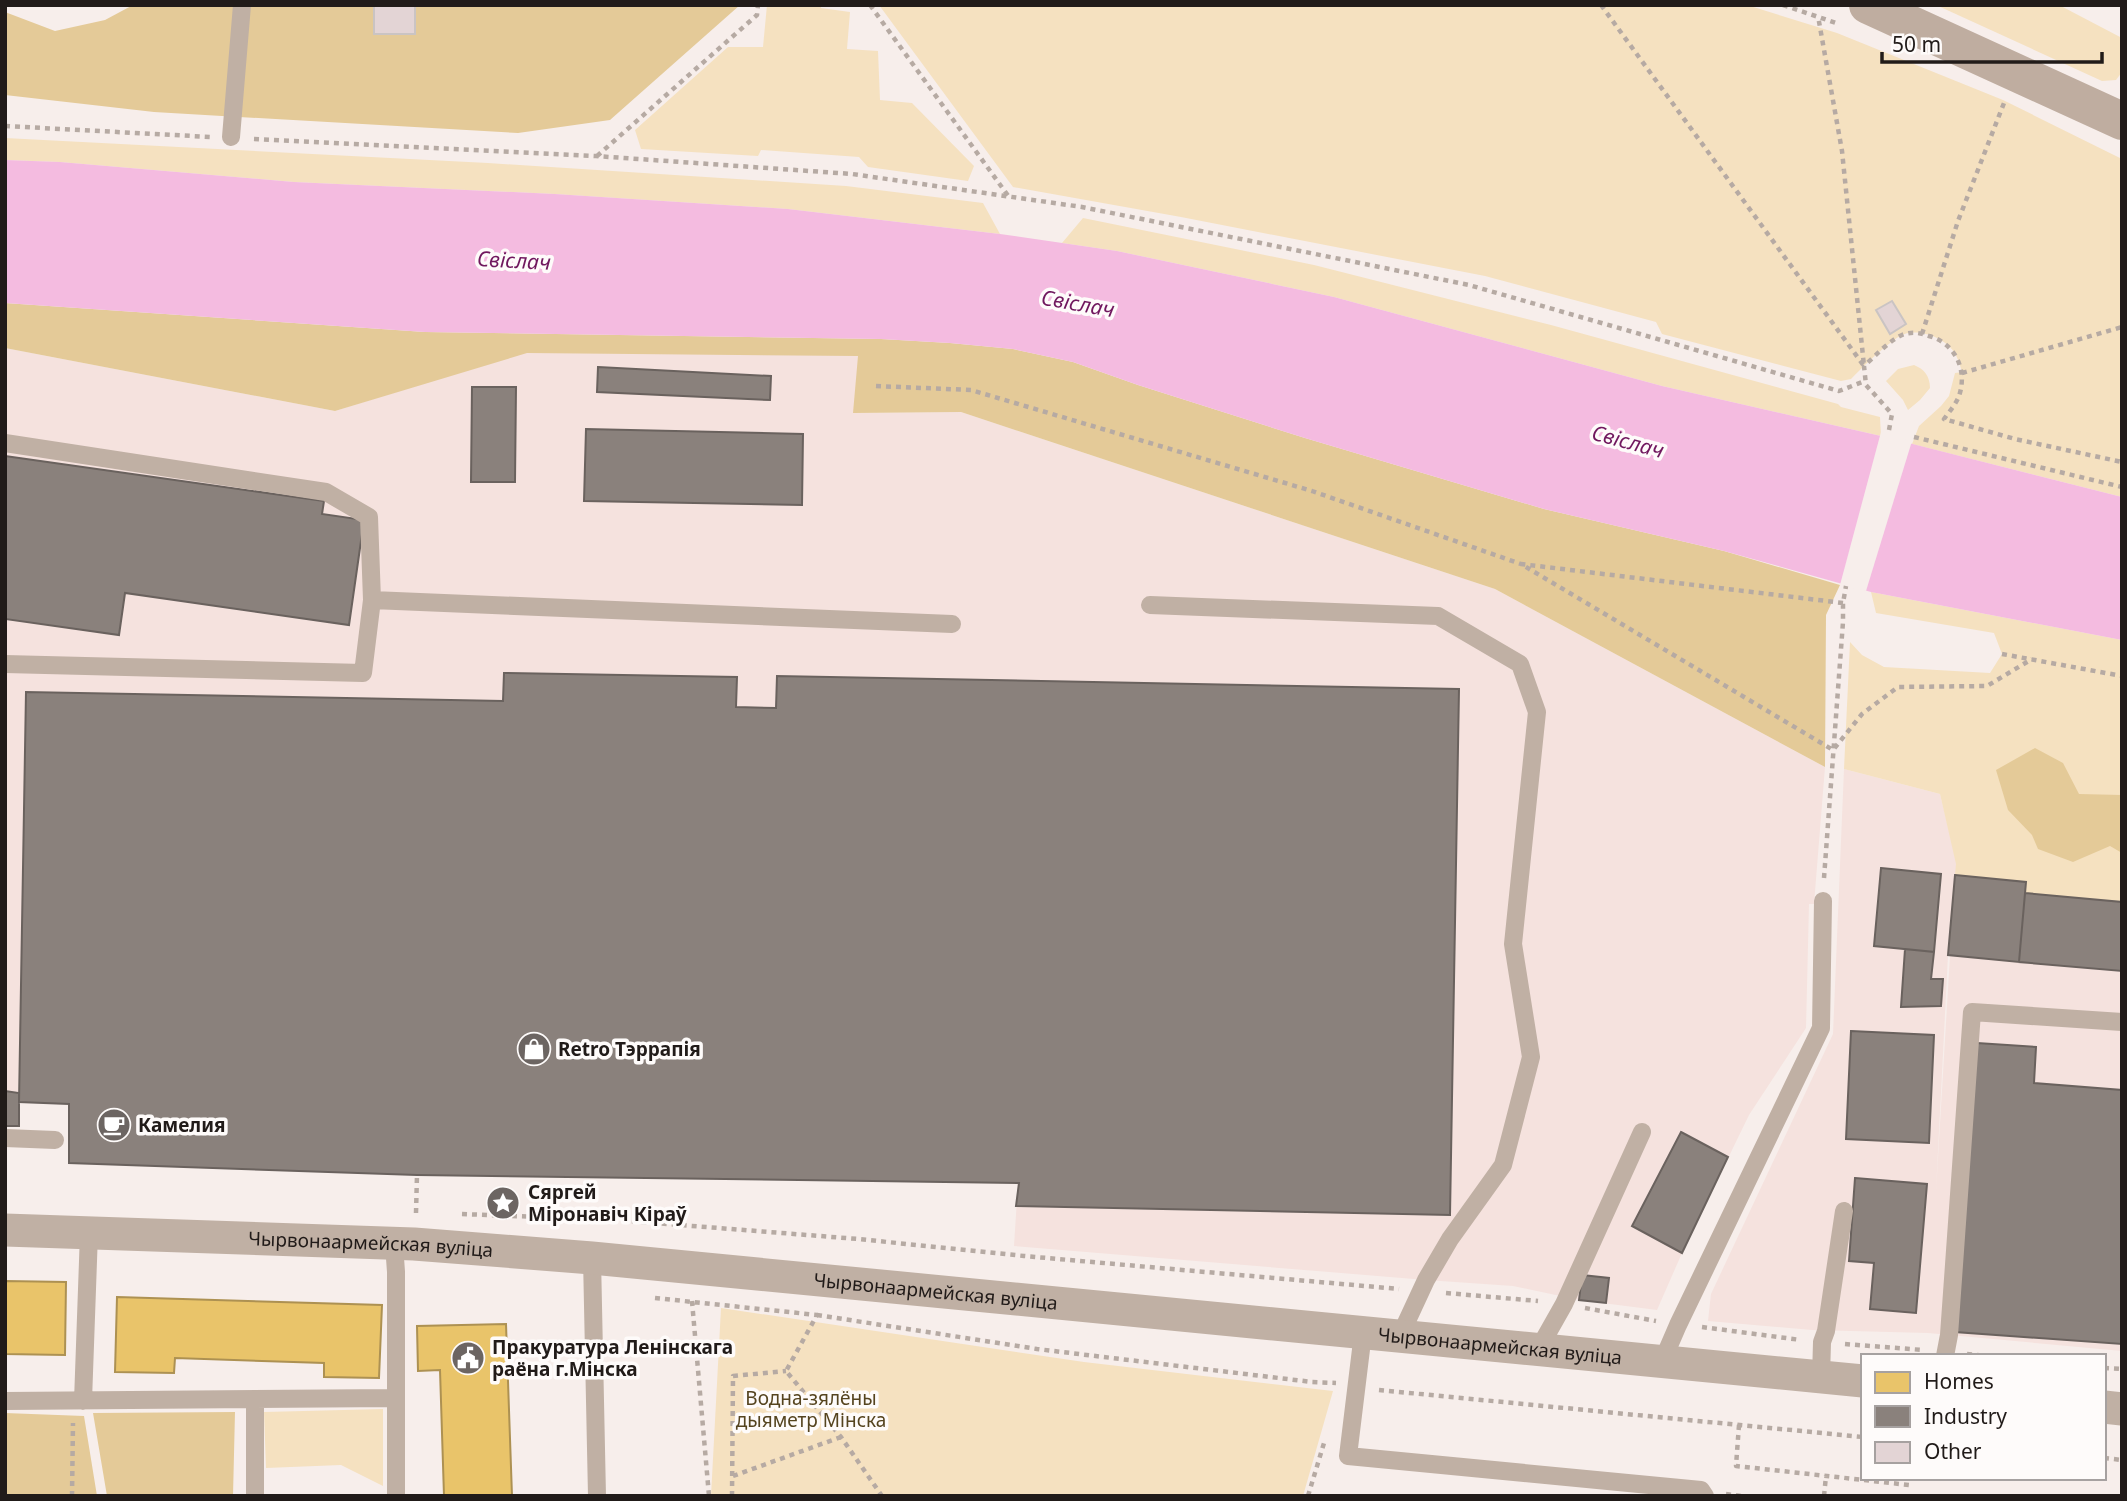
<svg xmlns="http://www.w3.org/2000/svg" width="2127" height="1501" font-family="'Noto Sans',sans-serif">
<rect width="100%" height="100%" fill="#f7eeeb"/>
<path fill="#f5e2de" fill-rule="evenodd" d="M5,348l330,63 185,-58h333l6,3 -5,57 107,-1 534,177 330,178 -11,137h-5l-3,124 -57,87 -67,138 -25,57 -78,-10 -66,-14 -87,-6 -412,-34 4,-63 -302,-4 -647,-16v-59l-50,-2v24h-14z
M1844,769l96,25 17,70 -1,11 70,7v11l96,9v449l-194,-18 -116,-3 -104,-9 3,-27 122,-260zM1952,905h1l-17,286 12,-236z"/>
<path fill="#f5e1c0" d="M767,5h54v3l29,4 -3,37 31,2 2,49 32,3 62,63 -6,15 -100,-14 -9,-10 -98,-7 -3,6 -117,-7 -6,-19 93,-83h35z
M879,5h868l90,28 166,67 119,59v338l-210,-53 7,-18 22,-20 8,-10 6,-23 7,-1c-2,-7 -4,-14 -8,-20 -10,-15 -38,-25 -54,-16 -15,9 -36,30 -49,43l-10,2 -179,-47 -6,-12 -171,-46 -304,-59 -168,-30z
M1936,5h123l63,33v34l-6,8 -14,1z
M5,138l483,25 358,23 137,17 17,31 -212,-25 -233,-15 -261,-12 -234,-20 -55,-2z
M1083,218l231,47 237,60 287,79 3,3 39,10 1,19 -219,-50 -328,-89 -217,-46 -55,-8z
M1914,365c10,4 16,11 16,23l-10,12 -12,10 -5,-10 -17,-19 12,-12z
M1871,592l251,48v262l-97,-9 1,-11 -71,-7 1,-11 -16,-70 -96,-25 6,-127 12,13 22,12 106,6 12,-19 -8,-21 -118,-20z
M721,1308l363,54 249,29 -30,105h-592z
M383,1409v77l-42,-21 -75,3 -2,-56z"/>
<path fill="#e4ca98" d="M133,5h607l-130,115 -92,13 -364,-21 -149,-17v-83l50,19 50,-11z
M5,303l420,29 456,7 69,4 63,6 60,13 65,23 167,53 239,71 180,42 116,34 -14,30 -1,152 -330,-178 -534,-177 -108,1 5,-57 -331,-3 -192,58 -330,-63z
M2035,748l28,15 16,31 43,1v58l-12,-7 -37,16 -35,-13 -6,-14 -24,-25 -12,-40z
M235,1412l-2,84h-126l-14,-83z
M5,1413l79,3 13,80h-92z"/>
<path fill="#f4bbe0" d="M5,160l55,2 234,20 261,12 233,15 212,25 117,17 217,46 328,89 219,50 241,61v143l-251,-48 -147,-41 -180,-42 -239,-71 -167,-53 -65,-23 -60,-13 -63,-6 -69,-4 -456,-7 -420,-29z"/>
<path fill="#f7eeeb" d="M1881,432l31,9 -46,150 -26,-6z"/>
<path fill="#e9c46a" stroke="#ad9152" stroke-width="2" d="M5,1281l61,1 -1,73 -60,-1z
M117,1297l265,8 -3,73 -55,-1v-14l-149,-5 -1,15 -59,-1z
M506,1324l6,172h-68l-4,-126 -22,1 -1,-45z"/>
<path fill="#8a817c" stroke="#6a625e" stroke-width="2" d="M598,367l173,9 -1,24 -173,-8z
M472,387h44l-1,95h-44z
M586,429l217,5 -1,71 -218,-4z
M5,456l319,45 -2,13 42,6 -15,105 -224,-32 -6,42 -114,-16z
M504,673l233,4 -1,30 40,1 1,-32 682,13 -9,526 -434,-9 3,-23 -602,-8 -348,-12v-59l-50,-2 7,-410 477,9z
M1881,868l60,6 -7,78 -60,-6z
M1955,875l71,7 -7,80 -71,-7z
M2025,893l97,9v69l-103,-9z
M1905,949l29,3 -3,27h12l-2,27 -40,1z
M1851,1031l83,4 -5,108 -83,-4z
M1977,1043l59,4 -2,36 88,7v254l-167,-12z
M5,1091l14,2v33h-14z
M1681,1132l47,25 -46,96 -50,-27z
M1855,1178l72,6 -11,129 -46,-4 4,-46 -25,-2z
M1582,1275l27,3 -3,25 -27,-3z"/>
<path fill="#e3d4d5" stroke="#cac4c3" stroke-width="2" d="M374,5h41v29h-41z
M1892,301l14,23 -16,10 -14,-24z"/>
<g fill="none" stroke-linecap="round" stroke-linejoin="round">
<path stroke="#b6aaa3" stroke-width="4.5" stroke-dasharray="5 5" stroke-linecap="butt" d="M870,5l139,192
M1601,5l263,361 -22,-215 -24,-135
M1783,5l56,19
M5,126l206,11
M254,139l342,17 256,18 230,33 387,78 370,106 26,-10
M597,156l160,-141 1,-10
M1922,334l36,-113 46,-118
M1962,373l160,-46
M876,386l95,4 341,101 209,73
M1889,430l3,-16 -26,-29 -2,-19c10,-9 26,-26 38,-31 10,-4 18,-2 27,1 26,7 39,34 30,60 -3,8 -10,16 -15,23l71,20 107,23
M1914,437l208,50
M1843,603l-322,-39 312,186 29,-36 36,-27 89,-1 45,-27
M2002,654l120,22
M1824,878l19,-256v-19l3,-17
M416,1213l1,-38
M462,1214l155,6 241,19 166,17 375,33
M1446,1293l92,8
M655,1298l162,17 -31,56 55,66 41,59
M692,1301l17,195
M1585,1308l71,13
M817,1315l220,34 275,33 24,1
M1702,1327l99,13
M1845,1344l78,6
M1967,1354l20,2
M2104,1368l18,1
M1379,1390l484,47
M1739,1425l-3,41 173,19v-7
M2104,1458l18,2
M733,1476l108,-39
M1726,1494l16,2
M72,1496l1,-73
M732,1496l1,-120 53,-5
M1308,1496l16,-53
M1824,1496l2,-20"/>
<path stroke="#c0b0a4" stroke-width="18" d="M231,137l11,-132
M5,443l321,49 43,25 3,83 580,24
M1150,605l288,11 82,48 17,48 -24,232 18,113 -28,108 -53,74 -24,41 -26,56
M5,664l358,9 9,-73
M5,1138l50,2
M394,1244l2,28v224
M592,1258l5,238
M1363,1333l-15,123 353,34 4,6
M1538,1350l26,-46 78,-172
M1945,1356l4,-21 23,-323 150,10
M1662,1362l16,-37 143,-297 2,-127
M1821,1377l1,-35 4,-11 18,-120
M255,1400v96
M5,1401l390,-3
M83,1401l6,-168"/>
<g stroke="#c0b0a4" stroke-width="33">
<path id="s1" d="M5,1230l409,14 178,14 1271,123"/>
<path d="M2104,1407l18,2"/>
</g>
<path stroke="#bfada0" stroke-width="38" d="M1868,5l254,116"/>
</g>
<defs>
<symbol id="shop-disc" viewBox="-11 -11 22 22"><circle r="9.5" fill="#6c6562" stroke="#fefbfa"/><path d="M-5-2.5h2.3a2.7 3.5 0 0 1 5.4 0H5L5.5 6h-11ZM-1.5-2.5h3a1.5 2.3 0 0 0-3 0Z" fill="#fff"/></symbol>
<symbol id="cafe-disc" viewBox="-11 -11 22 22"><circle r="9.5" fill="#6c6562" stroke="#fefbfa"/><path d="M-5.5-4.5H6V0H3Q3 3.5 0 3.5H-2.5Q-5.5 3.5-5.5 0ZM3-3.2v2h1.7v-2ZM-6 4.5H4V6H-6Z" fill="#fff"/></symbol>
<symbol id="sight-disc" viewBox="-11 -11 22 22"><circle r="9.5" fill="#6c6562" stroke="#fefbfa"/><path d="M0-6L1.8-2.2L6-1.7L2.9 1.2L3.7 5.4L0 3.3L-3.7 5.4L-2.9 1.2L-6-1.7L-1.8-2.2Z" fill="#fff"/></symbol>
<symbol id="civic-disc" viewBox="-11 -11 22 22"><circle r="9.5" fill="#6c6562" stroke="#fefbfa"/><path d="M-.6-6.5H3V-4.5H.6V-3L4-1V1h2V6H-6V1h2V-1L-.6-3ZM-1.2 2.5V6h2.4V2.5Z" fill="#fff"/></symbol>
</defs>
<g fill-rule="evenodd">
<use href="#shop-disc" x="515" y="1030" width="38" height="38"/>
<use href="#cafe-disc" x="95" y="1106" width="38" height="38"/>
<use href="#sight-disc" x="484" y="1184" width="38" height="38"/>
<use href="#civic-disc" x="449" y="1339" width="38" height="38"/>
</g>
<g text-anchor="middle" dominant-baseline="central" stroke-width="7" stroke-linejoin="round" paint-order="stroke">
<g font-size="19" font-weight="bold" fill="#211b19" stroke="#fefbfa" text-anchor="start">
<text x="558" y="1049">Retro Тэррапія</text>
<text x="138" y="1125">Камелия</text>
<text x="528" y="1192">Сяргей<tspan x="528" dy="22">Міронавіч Кіраў</tspan></text>
<text x="492" y="1347">Пракуратура Ленінскага<tspan x="492" dy="22">раёна г.Мінска</tspan></text>
</g>
<g font-size="19" fill="#211b19" stroke="#fefbfa">
<text stroke="none"><textPath href="#s1" startOffset="366">Чырвонаармейская вуліца</textPath></text>
<text stroke="none"><textPath href="#s1" startOffset="933">Чырвонаармейская вуліца</textPath></text>
<text stroke="none"><textPath href="#s1" startOffset="1500">Чырвонаармейская вуліца</textPath></text>
</g>
<g font-size="19" fill="#55441f" stroke="#fefbfa">
<text x="811" y="1398">Водна-зялёны<tspan x="811" dy="22">дыяметр Мінска</tspan></text>
</g>
<g font-size="21" font-style="italic" fill="#70175e" stroke="#fefbfa">
<text transform="translate(514 260) rotate(3)">Свіслач</text>
<text transform="translate(1078 303) rotate(10)">Свіслач</text>
<text transform="translate(1628 441) rotate(15)">Свіслач</text>
</g>
</g>
<rect width="2127" height="1501" fill="none" stroke="#211b19" stroke-width="14"/>
<rect x="1861" y="1354" width="245" height="126" fill="#fefbfa" stroke="#a6a1a0" stroke-width="2"/>
<rect x="1875" y="1372" width="35" height="21" fill="#e9c46a" stroke="#a6a1a0" stroke-width="2"/>
<text x="1924" y="1389" font-size="21" fill="#211b19">Homes</text>
<rect x="1875" y="1406" width="35" height="21" fill="#8a817c" stroke="#a6a1a0" stroke-width="2"/>
<text x="1924" y="1424" font-size="21" fill="#211b19">Industry</text>
<rect x="1875" y="1442" width="35" height="21" fill="#e3d4d5" stroke="#a6a1a0" stroke-width="2"/>
<text x="1924" y="1459" font-size="21" fill="#211b19">Other</text>
<path d="M1882 52v10h220v-10" fill="none" stroke="#211b19" stroke-width="3.5"/>
<text x="1892" y="52" font-size="21" fill="#211b19" stroke="#fefbfa" stroke-width="5" paint-order="stroke">50 m</text>
</svg>
